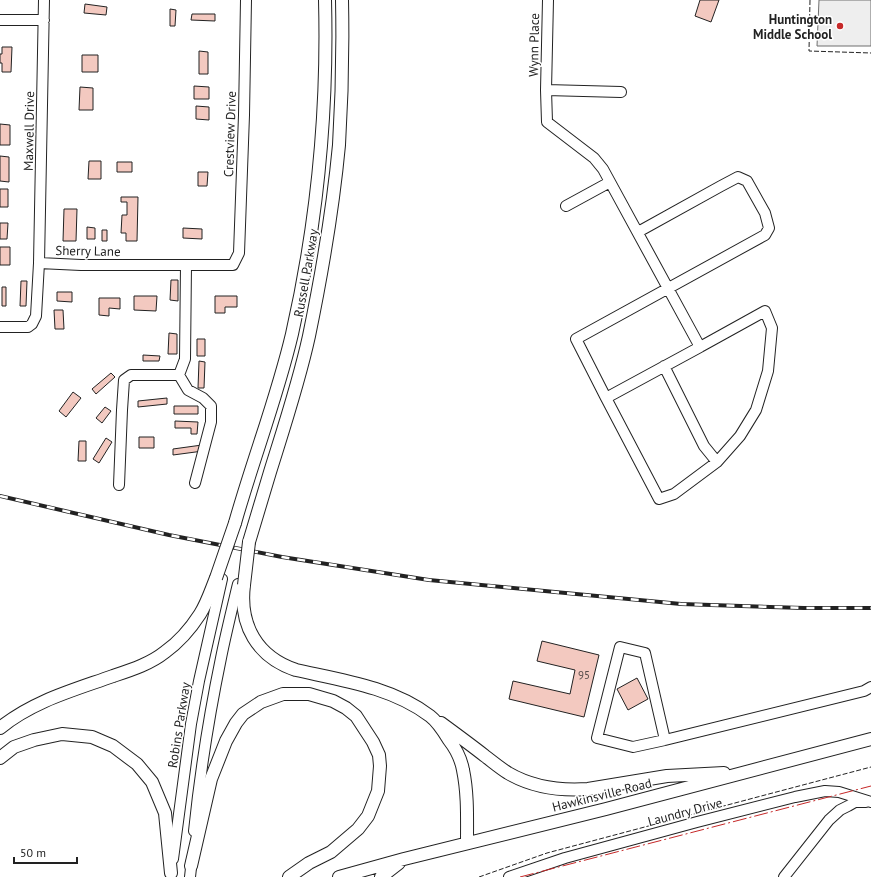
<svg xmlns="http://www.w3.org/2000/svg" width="871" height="877" font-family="'PT Sans',sans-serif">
<rect width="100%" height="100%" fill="#fff"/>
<path fill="#eee" stroke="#6f6f6f" d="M819,0h52v46h-54z"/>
<path fill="#f3c9c0" stroke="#222" d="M700,0h19l-8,22 -16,-6z
M85,4l22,3 -1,8 -22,-2z
M170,9l6,1 -1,16h-5z
M192,14h23v7l-24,-1z
M2,47h10l-1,25h-9v-9h-2v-9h2z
M199,51l9,1v22h-9z
M82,55h16v17h-16z
M194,86l15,1v12h-15z
M80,87l13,1v22h-14z
M196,106l13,1v13l-13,-1z
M0,124l10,1v20h-10z
M0,156l9,1v25l-9,-1z
M89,161h12v18h-13z
M117,162h15v10h-15z
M198,172h10l-1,14h-9z
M0,189h8v18h-8z
M121,197h17l-1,44h-11v-8h-5l1,-18h5v-13h-6z
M64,209h13l-1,32h-13z
M0,223h8l-1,16h-7z
M87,227l8,1v11h-8z
M183,228l19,1v10l-19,-1z
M102,230h5v11h-5z
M0,247h10v18h-10z
M171,280h7v21l-8,-1z
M21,281h6l-1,25h-6z
M2,287h4v19h-4z
M57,292h15v10l-15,-1z
M134,296h23l-1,15 -22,-1z
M215,296h22v11h-12v6h-10z
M99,298h21v11l-11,-1v8l-10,-1z
M54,310h9l1,19h-9z
M169,333l8,1v20h-9z
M197,339h8v17h-8z
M143,355l17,1 -1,5h-16z
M199,361l6,1 -1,26h-6z
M111,373l4,4 -19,17 -4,-5z
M73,392l8,6 -15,19 -7,-6z
M167,398v6l-29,3v-6z
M174,406h24v8h-24z
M105,407l6,4 -9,12 -6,-5z
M175,421l23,1 -1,12h-6v-6h-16z
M139,437h15v11h-15z
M106,438l6,4 -13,21 -6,-4z
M79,441h7v20h-8z
M202,445l1,6 -30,4v-6z
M542,641l57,14 -15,62 -75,-18 4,-18 57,13 5,-24 -38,-9z
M637,678l11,21 -20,11 -11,-21z"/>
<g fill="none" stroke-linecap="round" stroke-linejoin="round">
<defs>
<path id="minor" d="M548,0l-2,90 1,32 47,36 9,11 97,178 -94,51 53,101 15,-5 43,-32 23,-26 16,-26 12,-39 4,-43 -7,-17 -65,36
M0,20h44
M546,90l75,2
M566,206l44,-24
M39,263l42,2h152l6,-12 5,-138 2,-115
M186,265l-1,94 -6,16 9,15 15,8 8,8v16l-16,61
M0,327h28l4,-3 4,-8 3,-53 5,-263
M664,366l40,80 13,16
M606,398l-30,-59 189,-104 4,-7 -4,-15 -18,-32 -9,-4 -17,9 -83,46
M119,485l3,-75 2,-30 7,-5h48
M620,647l25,6 20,87 -32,7 -36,-9z
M665,740l199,-49 7,-4
M194,831c6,-58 15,-115 27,-173 5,-25 11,-49 17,-74
M173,859l18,-135 8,-43 23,-102
M190,877l2,-18
M509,877l56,-19 132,-36 98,-25 30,-6 14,1 32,10
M784,877l45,-57 11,-10 8,-4 7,-4h11"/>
<path id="major" d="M235,523c18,-64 42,-125 57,-189 25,-110 36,-221 33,-334
M249,542c7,-23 14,-46 21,-70 14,-45 29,-90 39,-136 13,-63 24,-127 30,-191 3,-48 4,-97 3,-145
M244,585c-5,40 13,72 52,85 45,10 96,17 134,46 8,6 14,16 19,24 7,9 12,19 14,30 5,24 4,49 4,73
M441,723c15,11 30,22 44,33 8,6 15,12 23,17 24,14 52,18 80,16l79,-13 57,-3
M0,728c33,-27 74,-38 113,-52 18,-6 37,-12 52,-24 14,-10 26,-24 35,-38 7,-11 11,-24 16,-36
M0,758l14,-11 20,-7 28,-6 30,3 21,9 24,18 15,18 13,31 6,60
M191,866l20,-87 15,-38 10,-18 7,-9 18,-12 22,-8h26l24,7 13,7 10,8 17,26 6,13 1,11 -2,25 -10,25 -10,13 -27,23 -22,11 -20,14
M339,877l65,-18 202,-50 265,-70
M381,877l18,-14"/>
</defs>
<use href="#minor" stroke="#222" stroke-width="12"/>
<use href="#major" stroke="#222" stroke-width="14"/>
<use href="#minor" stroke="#fff" stroke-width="10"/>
<use href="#major" stroke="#fff" stroke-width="12"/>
<defs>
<path id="rail" d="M0,496l169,39 113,22 147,23 252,24 123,4h67"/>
</defs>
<use href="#rail" stroke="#222" stroke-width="4"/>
<use href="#rail" stroke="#fff" stroke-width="2.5" stroke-dasharray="8" stroke-linecap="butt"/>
<defs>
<path id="major-bridge" d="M216,578l19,-55
M244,585l5,-43"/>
</defs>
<use href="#major-bridge" stroke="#222" stroke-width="14" stroke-linecap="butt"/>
<use href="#major-bridge" stroke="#fff" stroke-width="12"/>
<path stroke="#222" stroke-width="1" stroke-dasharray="5 2" stroke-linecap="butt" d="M810,0l-1,51 62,2
M479,877l68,-24 218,-58 106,-28"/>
<path stroke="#c62828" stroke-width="1" stroke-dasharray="14 3 2 3" stroke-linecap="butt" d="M520,877l351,-91"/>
</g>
<circle fill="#c62828" stroke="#fff" stroke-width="1.5" cx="840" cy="26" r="4"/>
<g text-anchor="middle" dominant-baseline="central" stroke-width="3" stroke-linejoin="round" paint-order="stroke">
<g font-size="11" fill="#564c4a">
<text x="584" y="675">95</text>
</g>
<g font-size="13" font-weight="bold" fill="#222" stroke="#fff" text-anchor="end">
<text x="832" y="19">Huntington<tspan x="832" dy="15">Middle School</tspan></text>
</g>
<g font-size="13" fill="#222" stroke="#fff">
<text transform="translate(534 45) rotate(-89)">Wynn Place</text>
<text transform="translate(29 131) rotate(-89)">Maxwell Drive</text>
<text transform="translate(230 134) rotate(-88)">Crestview Drive</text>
<text transform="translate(88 251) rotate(1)">Sherry Lane</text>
<text transform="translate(306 273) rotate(-80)">Russell Parkway</text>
<text transform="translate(179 725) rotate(-81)">Robins Parkway</text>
<text transform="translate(602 795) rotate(-14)">Hawkinsville Road</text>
<text transform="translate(685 812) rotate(-15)">Laundry Drive</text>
</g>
</g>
<path d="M14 857v6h63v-6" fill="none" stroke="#222222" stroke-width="2"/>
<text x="20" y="857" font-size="12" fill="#222222" stroke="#ffffff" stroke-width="3" paint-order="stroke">50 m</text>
</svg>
